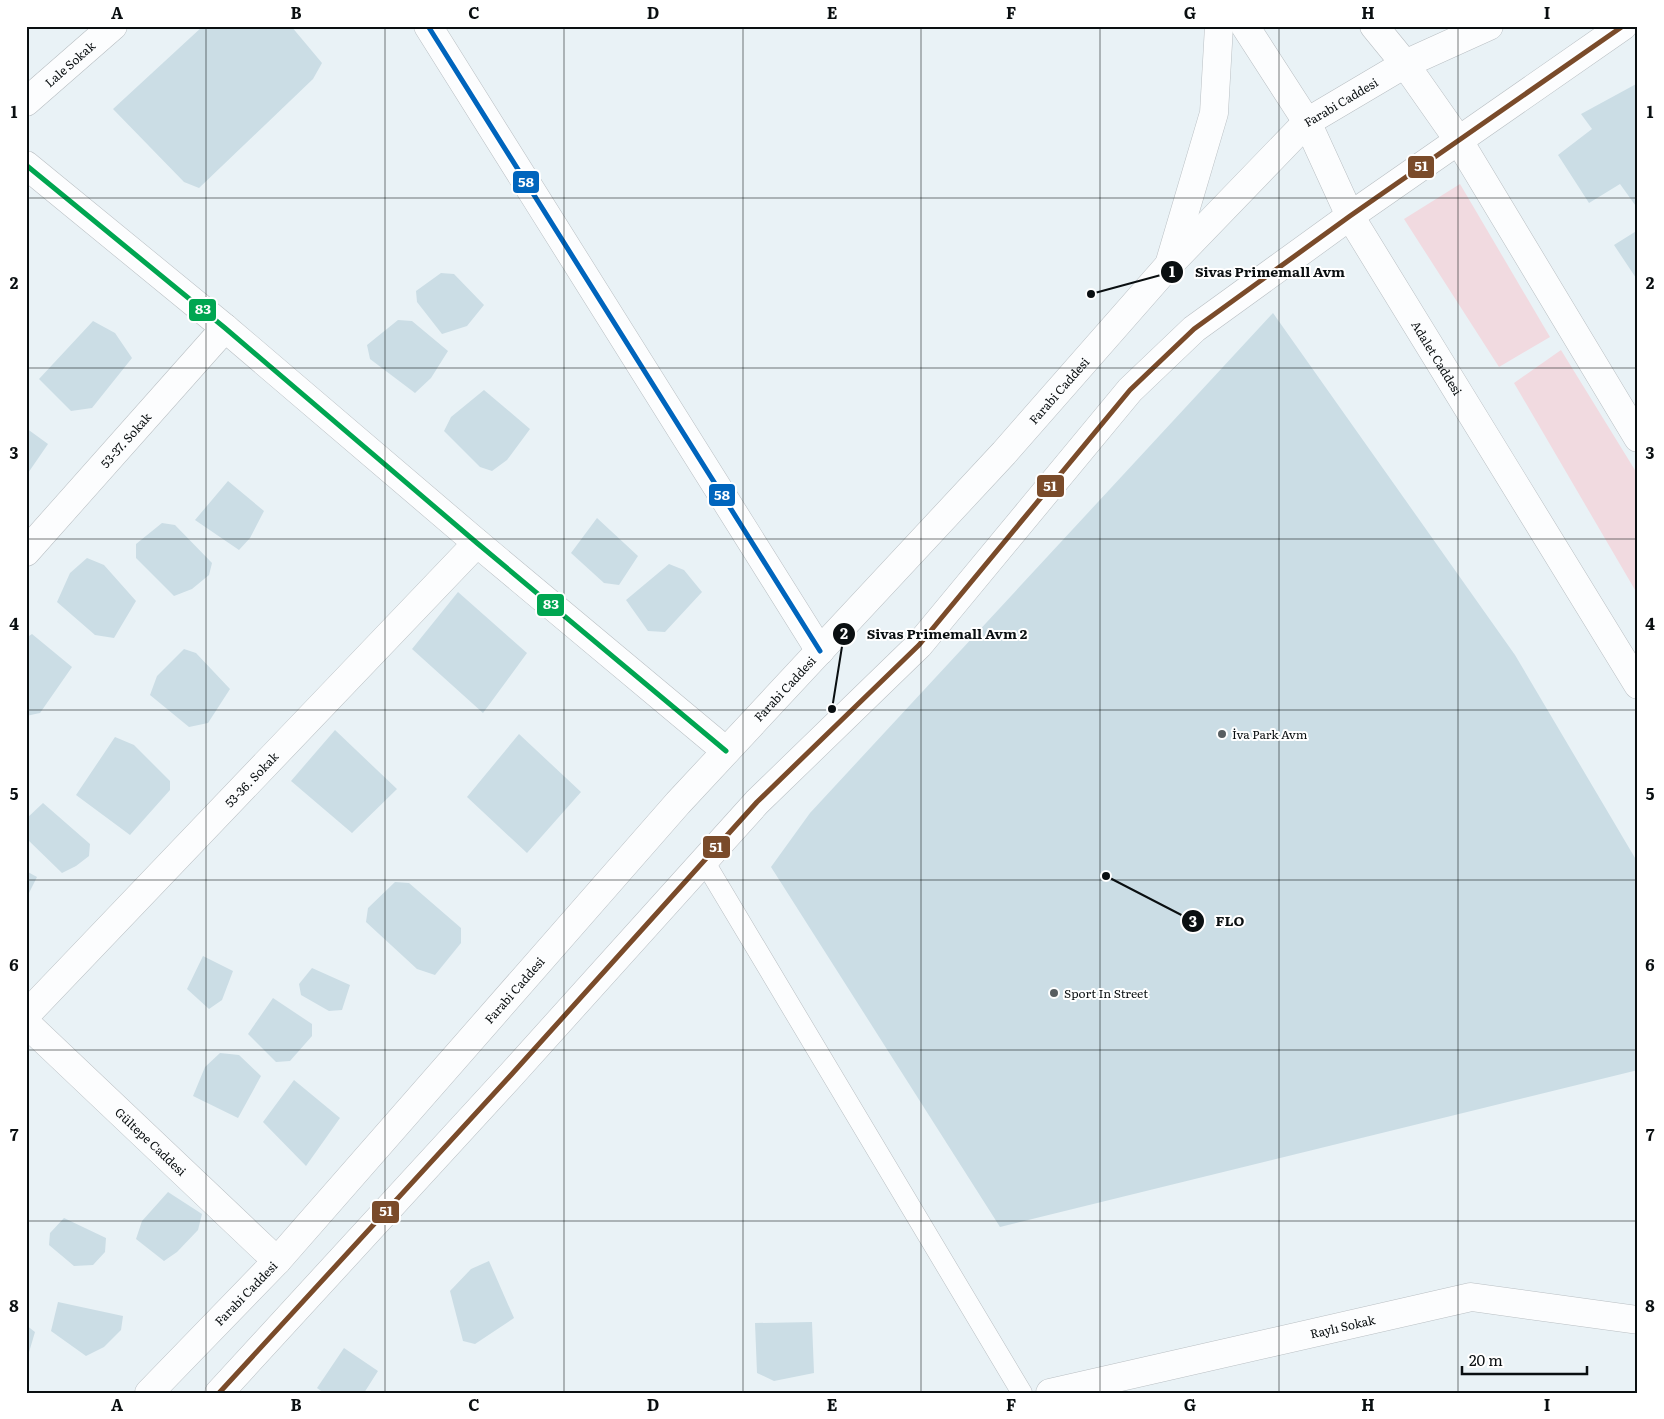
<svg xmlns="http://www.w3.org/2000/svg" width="1664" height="1419" font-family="Literata,serif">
<rect width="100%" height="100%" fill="#e9f2f6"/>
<path fill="#f1dae0" d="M1460,184l90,153 -51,30 -95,-148z
M1561,350l77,125v120l-124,-212z"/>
<path fill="#cbdde5" d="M203,26h88l31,37 -9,16 -114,109 -15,-6 -71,-73z
M1638,83v126l-18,-25 -31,19 -31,-48 34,-26 -11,-15z
M1638,230v51l-24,-36z
M441,273l13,1 30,31 -17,21 -25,8 -25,-32 -1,-11z
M1273,313l242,342 123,208v207l-638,157 -229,-360 39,-54z
M398,320l14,1 36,30 -17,27 -16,15 -45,-34 -3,-14z
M93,321l22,12 17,25 -40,50 -21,3 -32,-32z
M484,390l46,39 -23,31 -15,11 -12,-4 -36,-36 7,-14z
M26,428l22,16 -22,32z
M228,481l36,30 -14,27 -11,12 -44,-30z
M597,518l41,38 -19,29 -15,-2 -33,-30z
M162,523l13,2 37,38 -3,12 -17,14 -18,7 -38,-38v-14z
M87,558l17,7 32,36 -22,37 -19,-3 -38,-33 13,-29z
M669,564l15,6 18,22 -37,40 -17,-1 -22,-31z
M458,592l69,61 -44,60 -71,-64z
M32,634l40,33 -32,46 -14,3v-78z
M184,649l12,4 34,36 -22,34 -19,4 -39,-32 7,-19z
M335,730l62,59 -45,44 -61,-52z
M519,734l62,58 -54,61 -60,-56z
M115,737l19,8 36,36v9l-40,45 -54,-40z
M43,803l47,41 -1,12 -13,10 -14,7 -36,-35v-19z
M26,871l11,6 -11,22z
M395,882l14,1 52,45v15l-26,32 -18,-6 -51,-47 2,-14z
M203,956l30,15 -11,29 -13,9 -22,-20z
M312,968l38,17 -8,25 -13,1 -28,-16 -2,-11z
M273,998l39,26v12l-22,25 -14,1 -28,-28z
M220,1053l19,2 22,21 -23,42 -45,-22 12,-29z
M294,1080l46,38 -34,48 -43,-44z
M168,1192l34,22 -4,16 -21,22 -13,9 -28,-22 6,-18z
M64,1218l42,20 -1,14 -12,13 -19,1 -25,-21 1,-12z
M489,1261l25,57 -39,26 -12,-3 -13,-50 21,-22z
M58,1302l65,14 -2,14 -17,17 -18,9 -35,-25z
M812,1322l2,51 -40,8 -17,-8 -2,-50z
M26,1325l9,7 -8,27h-1z
M344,1348l34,23 -14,22h-40l-7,-5z"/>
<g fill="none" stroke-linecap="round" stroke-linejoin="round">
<defs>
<path id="service" d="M704,861l318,532"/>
<g id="minor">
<path d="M428,26l392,625"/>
<path id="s1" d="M1245,26l62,96 43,94 288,469"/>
<path d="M1374,26l31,38 54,77 179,297"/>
<path id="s2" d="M26,102l87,-76"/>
<path d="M26,165l199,163 252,215 249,208"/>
<path d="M1169,265l45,-152 5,-87"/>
<path id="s3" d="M26,552l199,-224"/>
<path id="s4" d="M26,1015l451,-472"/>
<path id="s5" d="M26,1023l251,238"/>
<path id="s6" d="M1050,1393l421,-96 167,23"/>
</g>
<g id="tertiary">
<path id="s7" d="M149,1393l128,-132 401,-458 326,-350 165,-188 138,-143 98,-58 84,-38"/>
<path d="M219,1393l292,-318 246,-273 162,-157 211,-255 64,-61 156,-113 273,-190"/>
</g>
</defs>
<use href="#service" stroke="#b9bfc3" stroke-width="21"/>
<use href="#minor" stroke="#b9bfc3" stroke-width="29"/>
<use href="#tertiary" stroke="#b9bfc3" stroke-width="29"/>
<use href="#service" stroke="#fcfdfe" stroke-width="20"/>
<use href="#minor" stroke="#fcfdfe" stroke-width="28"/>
<use href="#tertiary" stroke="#fcfdfe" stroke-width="28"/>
<defs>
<path id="bus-1" d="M219,1393l292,-318 246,-273 162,-157 211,-255 64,-61 156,-113 273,-190"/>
<path id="bus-2" d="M428,26l392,625"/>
<path id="bus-3" d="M26,165l199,163 252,215 249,208"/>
</defs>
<use href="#bus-1" stroke="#fff" stroke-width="9"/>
<use href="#bus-2" stroke="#fff" stroke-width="9"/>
<use href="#bus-3" stroke="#fff" stroke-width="9"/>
<use href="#bus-1" stroke="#7a4b2a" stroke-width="5"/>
<use href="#bus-2" stroke="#0065bd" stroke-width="5"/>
<use href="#bus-3" stroke="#00a651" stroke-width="5"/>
</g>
<path fill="none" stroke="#0a0f11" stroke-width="1" stroke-opacity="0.55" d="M206,26v1367M385,26v1367M564,26v1367M743,26v1367M921,26v1367M1100,26v1367M1279,26v1367M1458,26v1367M26,198h1612M26,368h1612M26,539h1612M26,710h1612M26,880h1612M26,1050h1612M26,1221h1612"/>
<g fill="#585e61" stroke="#fff" stroke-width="2">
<circle cx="1222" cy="734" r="5"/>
<circle cx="1054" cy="993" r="5"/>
</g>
<g text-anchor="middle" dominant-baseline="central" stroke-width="4" stroke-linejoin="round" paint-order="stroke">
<g font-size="12" fill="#0a0f11" stroke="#fff">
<text stroke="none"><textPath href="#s2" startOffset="58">Lale Sokak</textPath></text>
<text stroke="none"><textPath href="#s7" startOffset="1759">Farabi Caddesi</textPath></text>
<text stroke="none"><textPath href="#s1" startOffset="384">Adalet Caddesi</textPath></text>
<text stroke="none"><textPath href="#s7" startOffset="1354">Farabi Caddesi</textPath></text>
<text stroke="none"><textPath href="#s3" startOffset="150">53-37. Sokak</textPath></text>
<text stroke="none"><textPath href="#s7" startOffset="949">Farabi Caddesi</textPath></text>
<text stroke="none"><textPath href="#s4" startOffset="326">53-36. Sokak</textPath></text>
<text stroke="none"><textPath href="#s7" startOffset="544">Farabi Caddesi</textPath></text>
<text stroke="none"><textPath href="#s5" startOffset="172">Gültepe Caddesi</textPath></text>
<text stroke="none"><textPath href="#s7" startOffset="139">Farabi Caddesi</textPath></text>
<text stroke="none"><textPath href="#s6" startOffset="300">Raylı Sokak</textPath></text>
</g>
<g font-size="12" fill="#0a0f11" stroke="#fff" text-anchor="start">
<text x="1232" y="734">İva Park Avm</text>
<text x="1064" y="993">Sport In Street</text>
</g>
</g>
<path fill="none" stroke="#0a0f11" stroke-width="2" d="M1091 294L1172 272M832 709L844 634M1106 876L1193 921"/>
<g fill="#0a0f11" stroke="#fff" stroke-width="2">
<circle cx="1091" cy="294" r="5"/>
<circle cx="832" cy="709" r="5"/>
<circle cx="1106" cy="876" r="5"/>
<circle cx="1172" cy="272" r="12"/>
<circle cx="844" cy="634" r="12"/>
<circle cx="1193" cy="921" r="12"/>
</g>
<g font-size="15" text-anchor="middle" font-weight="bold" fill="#fff">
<text x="1172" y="277">1</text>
<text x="844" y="639">2</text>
<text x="1193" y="927">3</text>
</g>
<g font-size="14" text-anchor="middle" font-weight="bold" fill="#0a0f11" stroke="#fff" stroke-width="4" stroke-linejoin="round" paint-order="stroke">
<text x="1270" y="277">Sivas Primemall Avm</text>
<text x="947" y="639">Sivas Primemall Avm 2</text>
<text x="1230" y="926">FLO</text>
</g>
<g stroke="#fff" stroke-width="2">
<rect x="1407" y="155" width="28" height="24" rx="5" fill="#7a4b2a"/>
<rect x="512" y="170" width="28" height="24" rx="5" fill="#0065bd"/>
<rect x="188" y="298" width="29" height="24" rx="5" fill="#00a651"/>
<rect x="1036" y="474" width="29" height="24" rx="5" fill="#7a4b2a"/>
<rect x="708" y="483" width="28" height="24" rx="5" fill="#0065bd"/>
<rect x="536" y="593" width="29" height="24" rx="5" fill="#00a651"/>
<rect x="702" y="835" width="29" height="24" rx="5" fill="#7a4b2a"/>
<rect x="371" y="1200" width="29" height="24" rx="5" fill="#7a4b2a"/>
</g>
<g font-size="14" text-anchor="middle" font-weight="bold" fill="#fff">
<text x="1421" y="171">51</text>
<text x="526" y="187">58</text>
<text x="203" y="314">83</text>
<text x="1050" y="491">51</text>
<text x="722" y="500">58</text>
<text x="551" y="609">83</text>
<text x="716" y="852">51</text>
<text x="386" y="1216">51</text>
</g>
<rect width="1664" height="1419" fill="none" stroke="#ffffff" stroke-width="55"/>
<path d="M1462 1366v8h125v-8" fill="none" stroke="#0a0f11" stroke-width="2.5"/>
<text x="1469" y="1366" font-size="15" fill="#0a0f11" stroke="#ffffff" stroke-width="4" paint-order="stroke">20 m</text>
<rect x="28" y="28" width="1608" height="1364" fill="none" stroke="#0a0f11" stroke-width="2"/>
<g font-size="16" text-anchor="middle" font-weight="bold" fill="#0a0f11">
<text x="117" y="19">A</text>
<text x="296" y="19">B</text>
<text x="474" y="19">C</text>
<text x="653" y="19">D</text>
<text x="832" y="19">E</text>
<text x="1011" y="19">F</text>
<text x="1190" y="19">G</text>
<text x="1368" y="19">H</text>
<text x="1547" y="19">I</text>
<text x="14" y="118">1</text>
<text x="1650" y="118">1</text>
<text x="14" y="289">2</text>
<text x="1650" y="289">2</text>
<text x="14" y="459">3</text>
<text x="1650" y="459">3</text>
<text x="14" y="630">4</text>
<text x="1650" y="630">4</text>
<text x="14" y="800">5</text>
<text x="1650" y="800">5</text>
<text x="14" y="971">6</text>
<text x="1650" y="971">6</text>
<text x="14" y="1141">7</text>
<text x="1650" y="1141">7</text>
<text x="14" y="1312">8</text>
<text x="1650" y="1312">8</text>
<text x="117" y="1411">A</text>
<text x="296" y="1411">B</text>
<text x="474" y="1411">C</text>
<text x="653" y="1411">D</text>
<text x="832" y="1411">E</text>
<text x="1011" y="1411">F</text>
<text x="1190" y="1411">G</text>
<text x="1368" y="1411">H</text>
<text x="1547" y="1411">I</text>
</g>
</svg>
